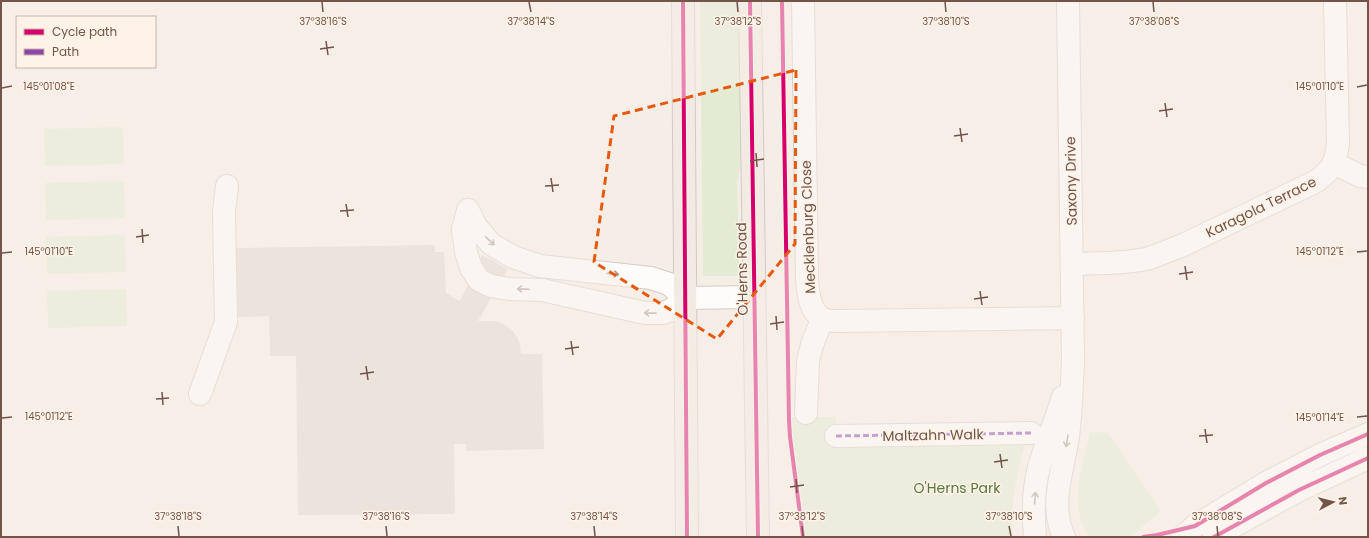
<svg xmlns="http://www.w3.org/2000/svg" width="1369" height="538" font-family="Poppins,sans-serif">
<rect width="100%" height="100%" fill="#f5eee7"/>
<path fill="#e3ebd2" d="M700,1h44l2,127 -9,56 3,92h-37z
M123,127l1,37 -79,2 -1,-37z
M124,181l1,37 -79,2 -1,-37z
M125,235l1,37 -79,2 -1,-37z
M126,289l1,37 -79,2 -1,-37z
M792,417h44v9l191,12c-11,33 -16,64 -15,99h-206l-13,-103z
M1090,432l18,1 53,78 -31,26h-41c-3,-6 -7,-13 -9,-20 -7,-24 5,-60 10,-85z"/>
<path fill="#e1d6cf" d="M434,245l1,7h9l2,41 14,8 22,-46 26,14 -30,52h17l8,3 8,5 6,8 3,7 1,10h21l2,95 -78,2v-7h-12l1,70 -157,1 -2,-159h-26l-1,-40 -31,1 -2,-69z"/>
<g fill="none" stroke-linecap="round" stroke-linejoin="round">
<defs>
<path id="minor" d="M803,1l4,277c1,14 2,33 16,41 4,2 11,2 16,2l234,-3
M1334,163l26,13 8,1
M468,210l-5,19 3,23 5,16 8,12 12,6 18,3 33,1 103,23h17l9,-3 14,-12 69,-1
M468,210l7,15 16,19 22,13 27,9 111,12 18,6 16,14
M1072,264c24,-1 50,0 74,-5 12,-3 23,-9 35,-13l134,-64c17,-12 21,-18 23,-39l-3,-142
M200,394l26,-72 -2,-110 3,-26
M806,413l2,-52 4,-16 10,-26
M836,436l195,-3
M1035,537c-2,-23 -2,-48 4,-70 7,-24 17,-47 24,-70
M1064,537c-15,-32 -1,-67 4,-100 3,-26 4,-51 5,-77l-5,-359
M1182,537l13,-11 71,-43 54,-28 48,-21
M1214,537l85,-47 69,-32"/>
<path id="major" d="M683,1l4,536
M750,1l8,536"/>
</defs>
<use href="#minor" stroke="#d4cac4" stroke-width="24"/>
<use href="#major" stroke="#d4c9c4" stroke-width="24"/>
<use href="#minor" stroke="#fefcfb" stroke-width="22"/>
<use href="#major" stroke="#f2ebe4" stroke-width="22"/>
<path stroke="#8e44ad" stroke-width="3" stroke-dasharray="6 3" stroke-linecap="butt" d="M836,436l195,-3"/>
<defs>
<path id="cycleway" d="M683,1l4,536
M750,1l8,536
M782,1l7,420 1,16 13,100
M1143,537l14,-2 38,-9 71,-43 54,-28 48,-21
M1214,537l85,-47 69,-32"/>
</defs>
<use href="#cycleway" stroke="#fff3e7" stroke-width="6"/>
<use href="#cycleway" stroke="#d6006c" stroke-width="4"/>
</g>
<defs><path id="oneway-shaft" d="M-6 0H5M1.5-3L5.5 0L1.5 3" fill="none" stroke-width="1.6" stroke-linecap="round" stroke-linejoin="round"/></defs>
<g stroke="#aa9790">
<use href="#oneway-shaft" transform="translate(490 241) rotate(43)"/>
<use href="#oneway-shaft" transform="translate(613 274) rotate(6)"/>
<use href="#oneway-shaft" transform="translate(523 289) rotate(-178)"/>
<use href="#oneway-shaft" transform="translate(650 313) rotate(-179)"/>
<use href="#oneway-shaft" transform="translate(1067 441) rotate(99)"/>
<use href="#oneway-shaft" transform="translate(1035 498) rotate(-86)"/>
</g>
<path d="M0 0H1369V538H0ZM796,70l-1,174 -78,95 -123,-77 20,-146z" fill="#f5eee7" fill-opacity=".55" fill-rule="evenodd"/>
<path fill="none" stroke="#e8590c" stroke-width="3" stroke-dasharray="8 5" stroke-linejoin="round" d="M796,70l-1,174 -78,95 -123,-77 20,-146z"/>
<path fill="none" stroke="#725449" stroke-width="1.5" d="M322,2l1,10M529,2l2,10M737,2l1,10M945,2l1,10M1153,2l1,10M326,41l2,14M320,49l14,-2M1357,87l10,-2M2,88l10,-2M1165,103l2,14M1159,111l14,-2M960,128l2,14M954,136l14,-2M756,153l1,14M750,161l14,-2M551,178l2,14M545,186l14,-1M346,204l2,13M340,211l14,-1M142,229l1,14M136,237l13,-2M1357,252l10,-1M2,253l10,-1M1185,266l2,14M1179,274l14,-2M980,291l2,14M974,299l14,-2M776,316l1,14M770,324l14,-2M571,341l2,14M565,349l14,-2M366,366l2,14M360,374l14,-2M162,392l1,13M156,399l13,-1M1357,417l10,-1M2,418l10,-1M1205,429l2,14M1199,436l14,-1M1000,454l2,14M994,462l14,-2M796,479l1,14M790,487l14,-2M178,526l1,10M386,526l1,10M594,526l1,10M802,526l1,10M1009,526l2,10M1217,526l1,10"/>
<g text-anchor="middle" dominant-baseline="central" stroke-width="3" stroke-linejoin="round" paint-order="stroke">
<g font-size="14" fill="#725449" stroke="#fff3e7">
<text transform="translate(1071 181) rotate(-91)">Saxony Drive</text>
<text transform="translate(1261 207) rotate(-26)">Karagola Terrace</text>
<text transform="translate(808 227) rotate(-92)">Mecklenburg Close</text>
<text transform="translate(742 269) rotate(-91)">O'Herns Road</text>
<text transform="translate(933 435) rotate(-1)">Maltzahn Walk</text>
</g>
<g font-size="14" fill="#557842" stroke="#fff3e7">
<text x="957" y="488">O'Herns Park</text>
</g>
</g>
<g font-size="10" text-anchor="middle" fill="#725449" stroke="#fff3e7" stroke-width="3" stroke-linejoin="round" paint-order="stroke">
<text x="323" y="25">37°38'16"S</text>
<text x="531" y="25">37°38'14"S</text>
<text x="738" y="25">37°38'12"S</text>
<text x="946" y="25">37°38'10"S</text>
<text x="1154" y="25">37°38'08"S</text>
<text x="49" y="90">145°01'08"E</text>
<text x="1320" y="90">145°01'10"E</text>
<text x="49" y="255">145°01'10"E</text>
<text x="1320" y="255">145°01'12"E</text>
<text x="49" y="420">145°01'12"E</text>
<text x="1320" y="421">145°01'14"E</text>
<text x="178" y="520">37°38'18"S</text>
<text x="386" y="520">37°38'16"S</text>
<text x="594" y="520">37°38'14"S</text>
<text x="802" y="520">37°38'12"S</text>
<text x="1009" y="520">37°38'10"S</text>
<text x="1217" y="520">37°38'08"S</text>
</g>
<rect width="1369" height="538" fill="none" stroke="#725449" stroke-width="4"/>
<rect x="16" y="16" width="140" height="52" fill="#fff3e7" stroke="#c7b3a8"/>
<rect x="24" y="29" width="20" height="6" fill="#d6006c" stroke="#c7b3a8"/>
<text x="52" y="36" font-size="12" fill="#725449">Cycle path</text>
<rect x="24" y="49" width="20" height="6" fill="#8e44ad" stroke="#c7b3a8"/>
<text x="52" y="56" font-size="12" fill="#725449">Path</text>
<g transform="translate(1333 502) rotate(83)" stroke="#fff3e7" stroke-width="3" paint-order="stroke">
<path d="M0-3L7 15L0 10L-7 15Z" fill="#725449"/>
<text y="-6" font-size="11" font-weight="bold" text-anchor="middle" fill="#725449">N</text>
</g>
</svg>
